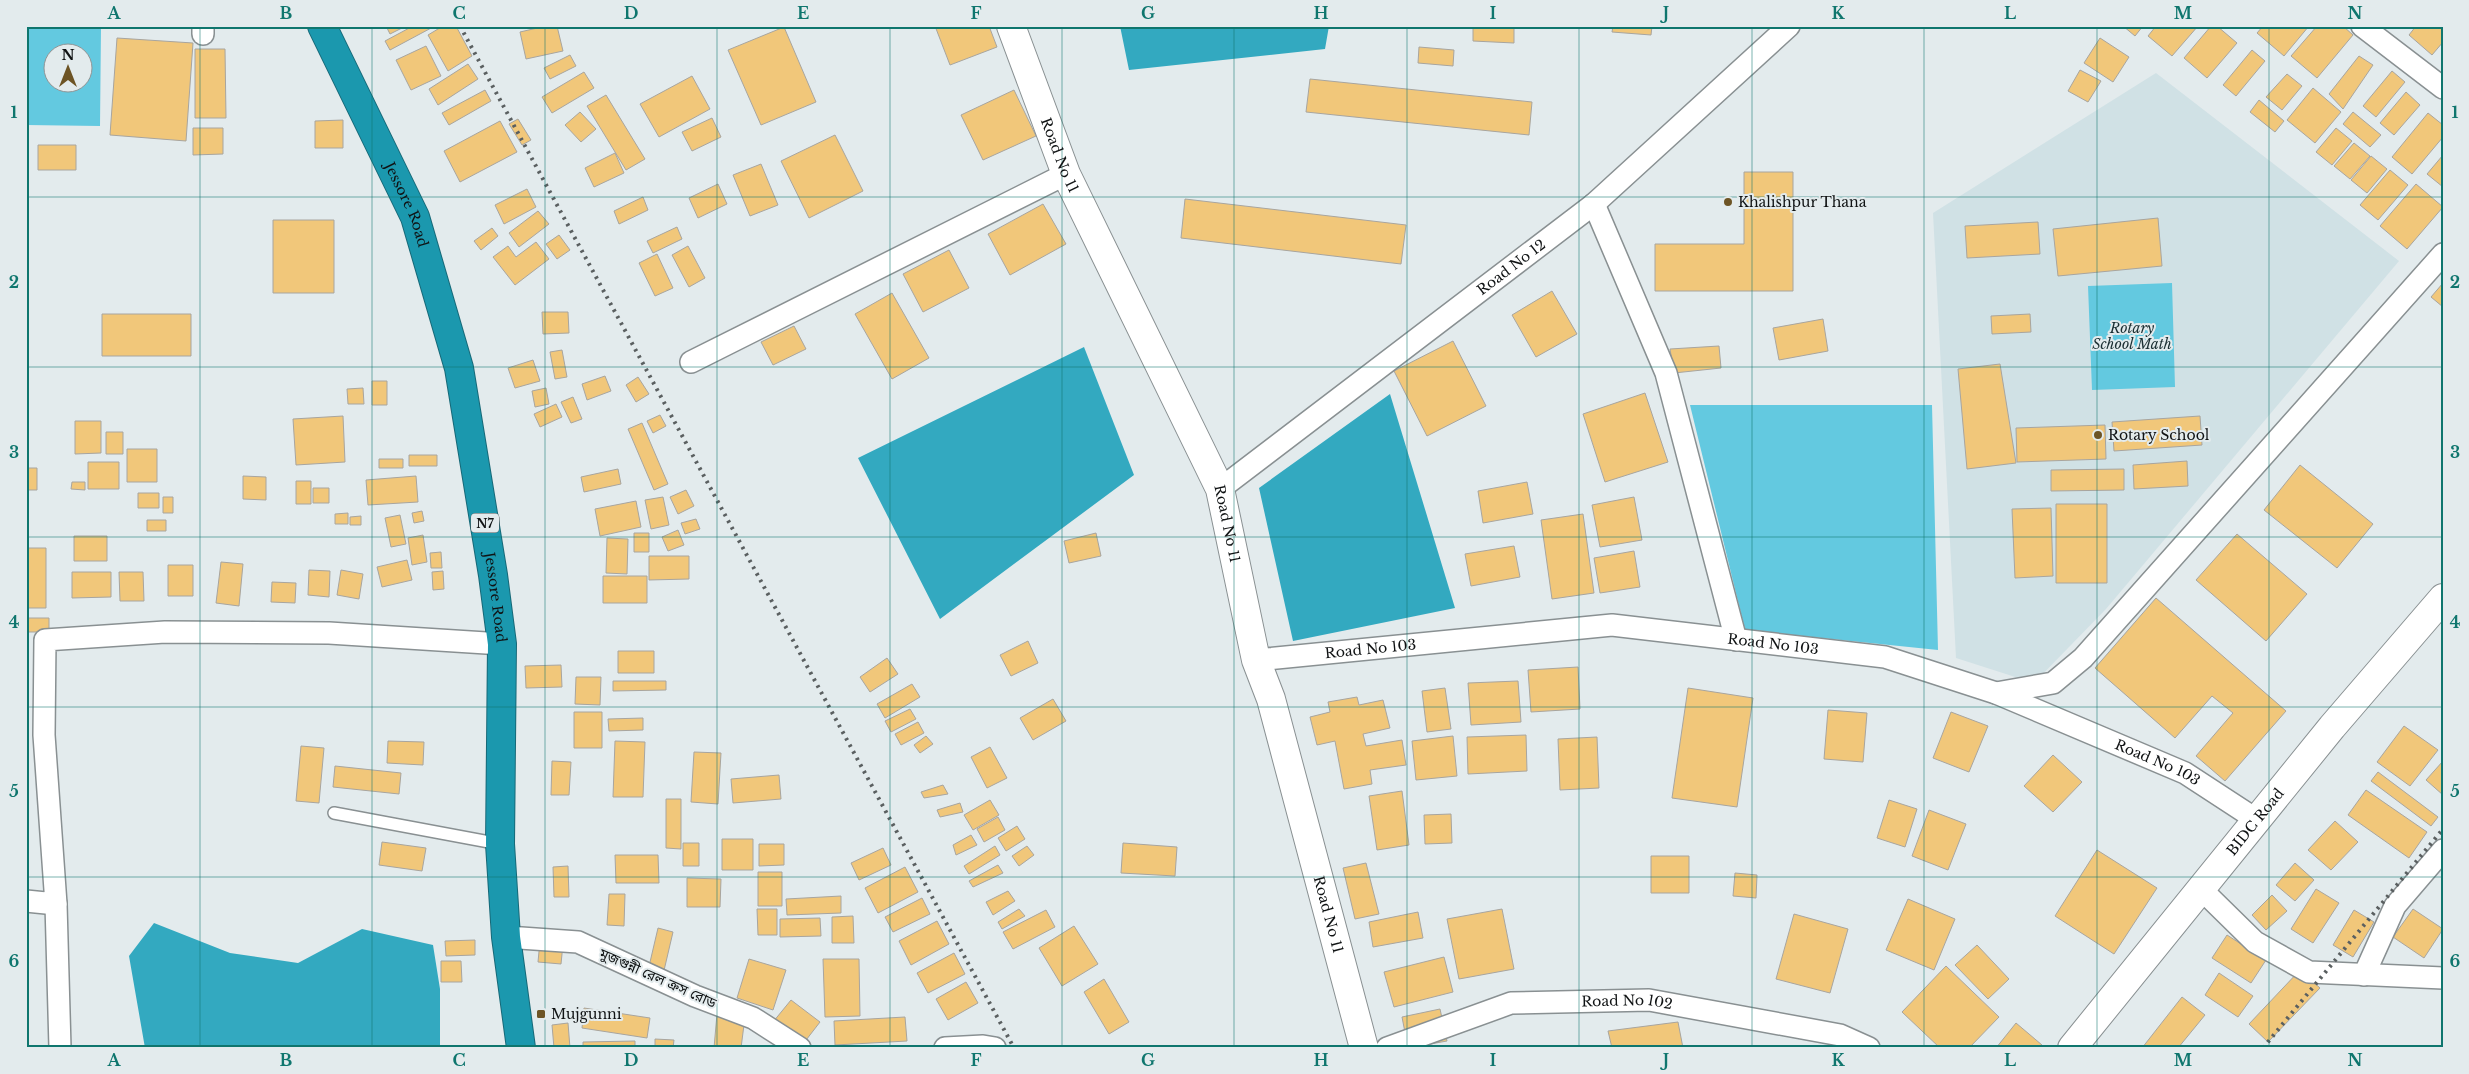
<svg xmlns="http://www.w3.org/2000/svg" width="2469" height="1074" font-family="'Libre Baskerville','Noto Sans Bengali',serif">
<rect width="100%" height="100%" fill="#e3ebed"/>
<path fill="#d0e1e5" d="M2156,73l243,188 -293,348 -72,74 -78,-25 -23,-445z"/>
<path fill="#63c9e0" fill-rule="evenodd" d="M26,26h75l-1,100 -74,-1zM52,52h30v30h-30z
M2172,283l3,104 -83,3 -4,-104z
M1690,405h242l6,245 -193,-20z"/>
<path fill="#33a9c0" d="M1120,26h209l-4,23 -196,21z
M1084,347l50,128 -194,144 -82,-161z
M1390,394l65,214 -162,33 -34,-153z
M154,923l76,30 68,10 64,-34 71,16 7,44v59h-295l-16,-92z"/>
<path fill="#f1c77a" stroke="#a8a59f" d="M386,26h15l1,2 -12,6z
M413,26l20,1 -43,23 -5,-9z
M443,26h13l16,30 -24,15 -20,-36z
M546,26h11l6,25 -37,8 -6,-27z
M935,26h54l8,21 -47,18z
M1473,26h41v17l-41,-2z
M1613,26h39l-1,9 -39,-3z
M2123,26h20l-8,10z
M2156,26h42l-26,30 -24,-20z
M2211,26h6l20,17 -30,35 -23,-20z
M2263,26h46l-25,30 -27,-23z
M2317,26h26l10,9 -36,43 -26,-22z
M2416,26h27v16l-11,13 -23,-20z
M784,27l32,75 -55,23 -33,-75z
M117,38l76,5 -7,98 -76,-6z
M2100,38l29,19 -16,25 -29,-19z
M426,46l15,30 -30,14 -15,-30z
M1419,47l35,3 -1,16 -35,-3z
M195,49h30l1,69h-31z
M2252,50l13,11 -29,35 -13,-11z
M570,55l6,11 -26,13 -6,-11z
M2359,56l14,9 -30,44 -14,-15z
M468,64l10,15 -40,26 -9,-16z
M2080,70l21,11 -13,21 -20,-11z
M2392,71l13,11 -29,35 -13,-11z
M584,72l10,16 -42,25 -10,-16z
M2287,74l15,12 -20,24 -16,-13z
M692,76l18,33 -51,28 -19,-33z
M1310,79l222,23 -3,33 -223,-23z
M2313,88l28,24 -26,31 -28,-23z
M485,90l6,11 -42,24 -7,-12z
M1014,90l22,46 -53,24 -22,-45z
M2406,92l14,13 -26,30 -14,-12z
M606,95l39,64 -19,11 -39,-64z
M2259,100l25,21 -9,11 -25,-20z
M580,112l16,17 -15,13 -16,-17z
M2353,112l28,23 -11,12 -27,-23z
M2428,113l15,12v12l-31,37 -20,-17z
M712,118l9,19 -29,14 -10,-19z
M518,119l13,21 -9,5 -13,-21z
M343,120v28h-28v-27z
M500,121l17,31 -57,30 -16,-31z
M193,128h30v26l-30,1z
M2336,128l16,13 -20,24 -16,-13z
M835,135l28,56 -54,27 -28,-57z
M2354,143l16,13 -20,23 -16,-13z
M38,145h38v25h-38z
M615,153l9,20 -30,14 -9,-19z
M2443,155v32l-16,-13z
M2371,156l16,13 -20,24 -16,-13z
M761,164l17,41 -28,11 -17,-41z
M2390,170l18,15 -30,35 -18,-15z
M1744,172h49v119h-138v-47h89z
M718,184l9,20 -29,14 -9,-20z
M2416,184l27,23 -36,42 -27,-23z
M527,189l9,18 -32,17 -9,-19z
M643,197l5,13 -29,14 -5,-13z
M1185,199l221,26 -5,39 -220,-26z
M1043,204l23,40 -56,31 -22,-41z
M538,211l11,13 -30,23 -10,-14z
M2158,218l4,48 -104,10 -5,-47z
M273,220h61v73h-61z
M2038,222l2,32 -73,4 -2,-32z
M677,227l5,12 -29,14 -6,-12z
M492,228l6,8 -17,14 -7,-9z
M559,235l11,15 -13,9 -11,-15z
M536,242l13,17 -34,26 -22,-28 15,-11 8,11z
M688,246l17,32 -16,9 -17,-32z
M949,250l20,38 -46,24 -20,-38z
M657,254l16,34 -18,8 -16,-33z
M2443,283v24l-12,-10z
M1552,291l25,43 -41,23 -24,-42z
M892,293l37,65 -37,21 -37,-65z
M542,312h26l1,21 -26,1z
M102,314h89v42h-89z
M2030,314l1,18 -39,2 -1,-18z
M1823,319l5,32 -49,9 -6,-32z
M794,326l12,23 -33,16 -12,-23z
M1453,341l33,65 -59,30 -33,-65z
M1719,346l2,22 -47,5 -4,-24z
M562,350l5,27 -12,2 -5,-27z
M533,360l7,21 -25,7 -7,-20z
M2000,364l16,99 -49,6 -9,-100z
M605,376l6,15 -24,9 -5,-16z
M638,377l11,17 -13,8 -10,-17z
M372,381h15v24h-15z
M363,388l1,16h-16l-1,-15z
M546,388l3,16 -14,3 -3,-16z
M1645,393l23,69 -63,20 -22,-68z
M573,397l9,22 -11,4 -10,-21z
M556,404l6,13 -22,10 -6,-13z
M660,415l6,11 -13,7 -6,-12z
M343,416l2,46 -49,3 -3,-46z
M2200,416l2,29 -88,6 -2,-29z
M75,421h26v32l-26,1z
M642,423l26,61 -14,6 -26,-61z
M2105,425l1,34 -89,3 -1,-34z
M106,432h17v22h-17z
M127,449h30v33h-30z
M409,455h28v11h-28z
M379,459h24v9h-24z
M2187,461l1,25 -54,3 -1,-24z
M88,462h31v27h-31z
M2300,465l73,59 -36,44 -73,-58z
M26,468h11v22h-11z
M618,469l3,15 -37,8 -3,-15z
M2124,469v21l-73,1v-21z
M243,476l23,1v23l-23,-1z
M416,476l2,26 -50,3 -2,-25z
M296,481h15v23h-15z
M72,482h13v8l-14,-1z
M1527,482l6,32 -50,9 -5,-32z
M313,488h16v15h-16z
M686,490l8,16 -16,8 -8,-17z
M138,493h21v15h-21z
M163,497h10v16h-10z
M663,497l6,28 -18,4 -6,-29z
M1634,497l8,43 -42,7 -8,-42z
M636,501l5,26 -41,9 -5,-27z
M2056,504h51v79h-51z
M2051,508l2,68 -38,2 -3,-69z
M422,511l2,10 -10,2 -2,-10z
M348,513v11h-13v-10z
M1583,514l11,79 -42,6 -11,-79z
M400,515l6,29 -15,3 -6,-29z
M361,516v9h-11v-8z
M696,519l4,10 -15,5 -4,-11z
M147,520h19v11h-19z
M678,530l6,15 -16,6 -6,-14z
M634,533h15v19h-15z
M1096,533l5,23 -32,7 -5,-22z
M2237,534l70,60 -41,47 -70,-61z
M423,535l4,27 -15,3 -4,-27z
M74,536h33v25h-33z
M607,538l21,1 -1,35 -21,-1z
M1514,546l6,31 -49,9 -6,-32z
M26,548h20v60h-20z
M1634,551l6,36 -40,6 -6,-35z
M441,552l1,16h-11l-1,-15z
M649,556h40v23l-40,1z
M407,560l5,20 -30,7 -5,-20z
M221,562l22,2 -4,42 -23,-3z
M168,565h25v31h-25z
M309,570l21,1 -1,26 -21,-2z
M341,570l22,4 -4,25 -22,-4z
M443,571l1,18 -11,1 -1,-18z
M72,572h39v25l-39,1z
M119,572h24l1,29h-24z
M603,576h44v27h-44z
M272,582l24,1 -1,20 -24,-1z
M2156,598l130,113 -61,70 -29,-25 37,-43 -21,-17 -37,42 -80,-70z
M26,618h23v14h-23z
M1028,641l10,22 -27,13 -11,-21z
M618,651h36v22h-36z
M887,658l11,16 -28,18 -10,-15z
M561,665l1,22 -36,1 -1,-22z
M1578,667l2,42 -49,3 -3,-42z
M576,677h25l-1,28 -25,-1z
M613,681h53v9l-53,1z
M1518,681l3,41 -50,3 -3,-42z
M912,684l8,13 -35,21 -8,-14z
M1445,688l6,41 -24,3 -5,-41z
M1688,688l65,10 -16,109 -65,-9z
M1357,697l2,8 24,-5 7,28 -27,6 3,12 36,-6 4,25 -36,5 2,14 -28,5 -9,-48 -18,4 -7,-28 20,-5 -2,-10z
M1053,699l13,22 -33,19 -13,-22z
M910,709l6,10 -25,13 -6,-11z
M1828,710l39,3 -4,49 -39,-3z
M574,712h28v36h-28z
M1951,712l37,14 -19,46 -36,-14z
M643,718v12l-34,1 -1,-12z
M918,722l6,11 -23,12 -6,-11z
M2404,726l34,24 -28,36 -33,-24z
M1526,735l1,36 -59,3 -1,-37z
M926,736l7,8 -13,9 -6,-8z
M1453,736l4,40 -41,4 -4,-39z
M1597,737l2,51 -39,2 -2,-51z
M388,741l36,1 -1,23 -36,-2z
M615,741l30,1 -2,55h-30z
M301,746l23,2 -5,55 -23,-2z
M990,747l17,31 -20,10 -16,-31z
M694,752l27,1 -3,51 -27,-2z
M2053,755l29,27 -29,30 -29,-26z
M552,761l19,1 -2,33h-18z
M2443,761v34l-17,-15z
M335,766l66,7 -2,21 -66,-7z
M2378,772l60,45 -7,9 -60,-45z
M779,775l2,24 -48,4 -2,-24z
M943,785l5,9 -24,4 -3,-6z
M2366,790l61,42 -18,26 -61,-43z
M1402,791l7,54 -32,5 -8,-54z
M666,799h15v50l-15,-1z
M990,800l9,15 -26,15 -9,-15z
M1889,800l28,9 -12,38 -28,-9z
M960,803l3,9 -23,5 -3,-7z
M1929,810l37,14 -18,46 -36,-14z
M1451,814l1,29 -27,1 -1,-29z
M998,817l7,13 -21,12 -7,-13z
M2335,821l23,21 -27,28 -23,-20z
M1017,826l8,13 -19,12 -8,-13z
M971,835l6,10 -21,10 -3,-10z
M722,839h31v31h-31z
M382,842l44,6 -4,23 -43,-6z
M683,843h16v23h-16z
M1123,843l54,4 -2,29 -54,-3z
M759,844h25v21l-25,1z
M995,846l5,9 -31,19 -5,-8z
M1027,846l7,9 -15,11 -7,-10z
M883,848l8,17 -32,15 -8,-17z
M2097,850l60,38 -43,66 -59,-38z
M615,855h43l1,28h-43z
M1651,856h38v37h-38z
M1366,863l13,51 -24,5 -12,-51z
M2295,863l19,17 -19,21 -19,-16z
M998,865l5,8 -30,14 -4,-6z
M568,866l1,31h-15l-1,-30z
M905,867l13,25 -40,21 -13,-25z
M758,872h24v34h-24z
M1735,873l22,2 -1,23 -23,-2z
M687,878l34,1 -1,28h-33z
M2316,889l23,14 -26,40 -22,-14z
M1008,891l7,10 -22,14 -7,-13z
M609,894h16l-1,32 -17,-1z
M2272,895l15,16 -21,19 -14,-15z
M841,896v17l-54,2 -1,-16z
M922,898l8,16 -37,18 -8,-15z
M1908,899l47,20 -21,51 -48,-20z
M757,909h20v26h-19z
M1019,909l6,7 -23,13 -4,-7z
M1502,909l12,60 -55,10 -12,-60z
M2413,909l30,20 -19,29 -31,-21z
M1046,910l9,17 -42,22 -10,-17z
M2354,910l20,12 -21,35 -20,-12z
M1418,912l5,26 -50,9 -4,-25z
M1794,914l54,15 -18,64 -54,-14z
M853,916l1,27h-22v-26z
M820,918l1,18 -41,1v-18z
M937,921l12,23 -38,21 -12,-24z
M1074,926l24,38 -36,22 -23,-38z
M658,928l15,4 -11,47 -15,-4z
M2227,935l39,25 -15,23 -39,-25z
M475,940v15l-29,1 -1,-15z
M540,941l23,3 -2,20 -23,-2z
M1977,945l32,34 -21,20 -33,-34z
M954,953l11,21 -37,19 -11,-20z
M1444,957l9,35 -59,15 -10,-35z
M749,959l37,11 -13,40 -36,-12z
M823,959h36l1,57 -35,1z
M441,961h20l1,21h-21z
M1946,966l53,51 -30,31h-29l-38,-36z
M2300,970l20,18 -52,54 -19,-18z
M2219,973l34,23 -15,21 -33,-22z
M1104,979l25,43 -20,12 -25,-42z
M966,982l12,21 -30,17 -12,-21z
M2182,997l23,18 -27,33h-36z
M791,1000l29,22 -17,22 -30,-22z
M584,1008l66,10 -3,20 -65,-10z
M1440,1009l7,32 -39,7 -6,-31z
M717,1014l28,3 -4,31h-27z
M905,1017l2,24 -72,4 -1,-24z
M1678,1022l5,26h-71l-4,-17z
M568,1023l2,25h-16l-2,-23z
M2016,1023l26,22 -2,3h-44z
M655,1039l19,1 -1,8h-18z
M635,1041v7h-52v-6z"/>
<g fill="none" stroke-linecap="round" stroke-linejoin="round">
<defs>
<path id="lane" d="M334,813l166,31"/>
<g id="street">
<path d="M2362,26l81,62"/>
<path d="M203,34v-8"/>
<path d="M1594,204l72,169 70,267"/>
<path d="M691,362l375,-188"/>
<path id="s1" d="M1220,489l374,-285 195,-178"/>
<path id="s2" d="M1256,660l356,-35 273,32 111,36 189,80 72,47"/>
<path d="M1996,693l57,-10 30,-25 360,-404"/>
<path d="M2202,890l53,52 54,30 134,6"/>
<path d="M26,901l30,3 -12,-169 1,-95 120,-8 164,1 173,11"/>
<path d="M56,904l4,144"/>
<path d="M506,937l72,5 117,54 58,22 47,30"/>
<path d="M2364,975l31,-69 48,-56"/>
<path d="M945,1048l38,-2 12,2"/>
<path id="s3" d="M1387,1048l124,-45 138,-3 191,35 29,13"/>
</g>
<g id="secondary">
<path id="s4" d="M1011,26l55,148 154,315 36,171 15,39 93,349"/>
<path id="s5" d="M2072,1048l260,-321 111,-129"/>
</g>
<g id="highway">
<path id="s6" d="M322,26l93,191 44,151 34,207 9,69 -2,200 6,93 15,111"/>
</g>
</defs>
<use href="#lane" stroke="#899092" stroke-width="14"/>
<use href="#street" stroke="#899092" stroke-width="24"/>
<use href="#secondary" stroke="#899092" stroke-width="30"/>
<use href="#highway" stroke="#176978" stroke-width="30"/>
<use href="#lane" stroke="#fff" stroke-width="11"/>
<use href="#street" stroke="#fff" stroke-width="21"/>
<use href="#secondary" stroke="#fff" stroke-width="28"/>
<use href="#highway" stroke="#1b98ae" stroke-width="28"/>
<path stroke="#5a5f60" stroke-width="4" stroke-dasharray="2.5 5" stroke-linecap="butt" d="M460,26l554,1022
M2263,1048l180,-219"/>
</g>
<path fill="none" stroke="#0f766e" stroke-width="1" stroke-opacity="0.55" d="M200,26v1022M372,26v1022M545,26v1022M717,26v1022M890,26v1022M1062,26v1022M1234,26v1022M1407,26v1022M1579,26v1022M1752,26v1022M1924,26v1022M2097,26v1022M2269,26v1022M26,197h2417M26,367h2417M26,537h2417M26,707h2417M26,877h2417"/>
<g fill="#6d5425" stroke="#e3ebed" stroke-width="2">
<circle cx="1728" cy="202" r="5"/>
<circle cx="2098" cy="435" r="5"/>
<rect x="536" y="1009" width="10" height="10" rx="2.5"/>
</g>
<g text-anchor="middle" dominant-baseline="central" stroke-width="4" stroke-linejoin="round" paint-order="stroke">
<rect fill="#e3ebed" stroke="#4f5455" stroke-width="1" x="471" y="513.5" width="28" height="19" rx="4"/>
<g font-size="12" font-weight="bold" fill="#101314">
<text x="485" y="523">N7</text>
</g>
<g font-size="14" fill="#101314" stroke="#e3ebed">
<text stroke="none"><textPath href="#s4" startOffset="138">Road No 11</textPath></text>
<text stroke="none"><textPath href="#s6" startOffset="198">Jessore Road</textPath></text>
<text stroke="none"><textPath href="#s1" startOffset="366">Road No 12</textPath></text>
<text stroke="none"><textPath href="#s4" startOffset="544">Road No 11</textPath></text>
<text stroke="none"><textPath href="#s6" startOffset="602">Jessore Road</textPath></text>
<text stroke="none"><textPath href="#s2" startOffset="520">Road No 103</textPath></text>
<text stroke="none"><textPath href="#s2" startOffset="115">Road No 103</textPath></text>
<text stroke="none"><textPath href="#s2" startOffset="925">Road No 103</textPath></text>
<text stroke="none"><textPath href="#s5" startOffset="291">BIDC Road</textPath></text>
<text stroke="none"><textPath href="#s4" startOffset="948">Road No 11</textPath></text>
<text transform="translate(658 978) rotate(24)">মুজগুন্নী রেল ক্রস রোড</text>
<text stroke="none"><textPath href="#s3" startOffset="248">Road No 102</textPath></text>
</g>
<g font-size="14" fill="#101314" stroke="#e3ebed" text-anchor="start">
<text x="1738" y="202">Khalishpur Thana</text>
<text x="2108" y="435">Rotary School</text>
<text x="551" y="1014">Mujgunni</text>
</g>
<g font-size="14" font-style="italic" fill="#1b2f33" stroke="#e3ebed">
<text x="2132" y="328">Rotary<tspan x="2132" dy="16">School Math</tspan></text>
</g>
</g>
<rect width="2469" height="1074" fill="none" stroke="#e3ebed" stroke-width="55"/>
<g transform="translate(68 68)"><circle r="24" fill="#e3ebed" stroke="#8f9596"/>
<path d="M0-4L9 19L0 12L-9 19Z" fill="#6d5425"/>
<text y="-8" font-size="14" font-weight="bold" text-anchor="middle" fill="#101314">N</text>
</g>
<rect x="28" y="28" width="2414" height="1018" fill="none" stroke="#0f766e" stroke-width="2"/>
<g font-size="16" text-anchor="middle" font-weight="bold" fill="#0f766e">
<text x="114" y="19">A</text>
<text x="286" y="19">B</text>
<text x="459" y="19">C</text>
<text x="631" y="19">D</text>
<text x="803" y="19">E</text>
<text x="976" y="19">F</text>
<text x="1148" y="19">G</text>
<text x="1321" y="19">H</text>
<text x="1493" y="19">I</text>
<text x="1666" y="19">J</text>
<text x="1838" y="19">K</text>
<text x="2010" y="19">L</text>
<text x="2183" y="19">M</text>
<text x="2355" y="19">N</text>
<text x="14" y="118">1</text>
<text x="2455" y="118">1</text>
<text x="14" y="288">2</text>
<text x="2455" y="288">2</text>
<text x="14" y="458">3</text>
<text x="2455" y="458">3</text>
<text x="14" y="628">4</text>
<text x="2455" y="628">4</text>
<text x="14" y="797">5</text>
<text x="2455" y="797">5</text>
<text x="14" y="967">6</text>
<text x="2455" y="967">6</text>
<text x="114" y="1066">A</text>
<text x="286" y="1066">B</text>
<text x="459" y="1066">C</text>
<text x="631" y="1066">D</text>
<text x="803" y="1066">E</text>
<text x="976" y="1066">F</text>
<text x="1148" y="1066">G</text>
<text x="1321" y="1066">H</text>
<text x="1493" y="1066">I</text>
<text x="1666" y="1066">J</text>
<text x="1838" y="1066">K</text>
<text x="2010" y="1066">L</text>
<text x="2183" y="1066">M</text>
<text x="2355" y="1066">N</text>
</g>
</svg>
